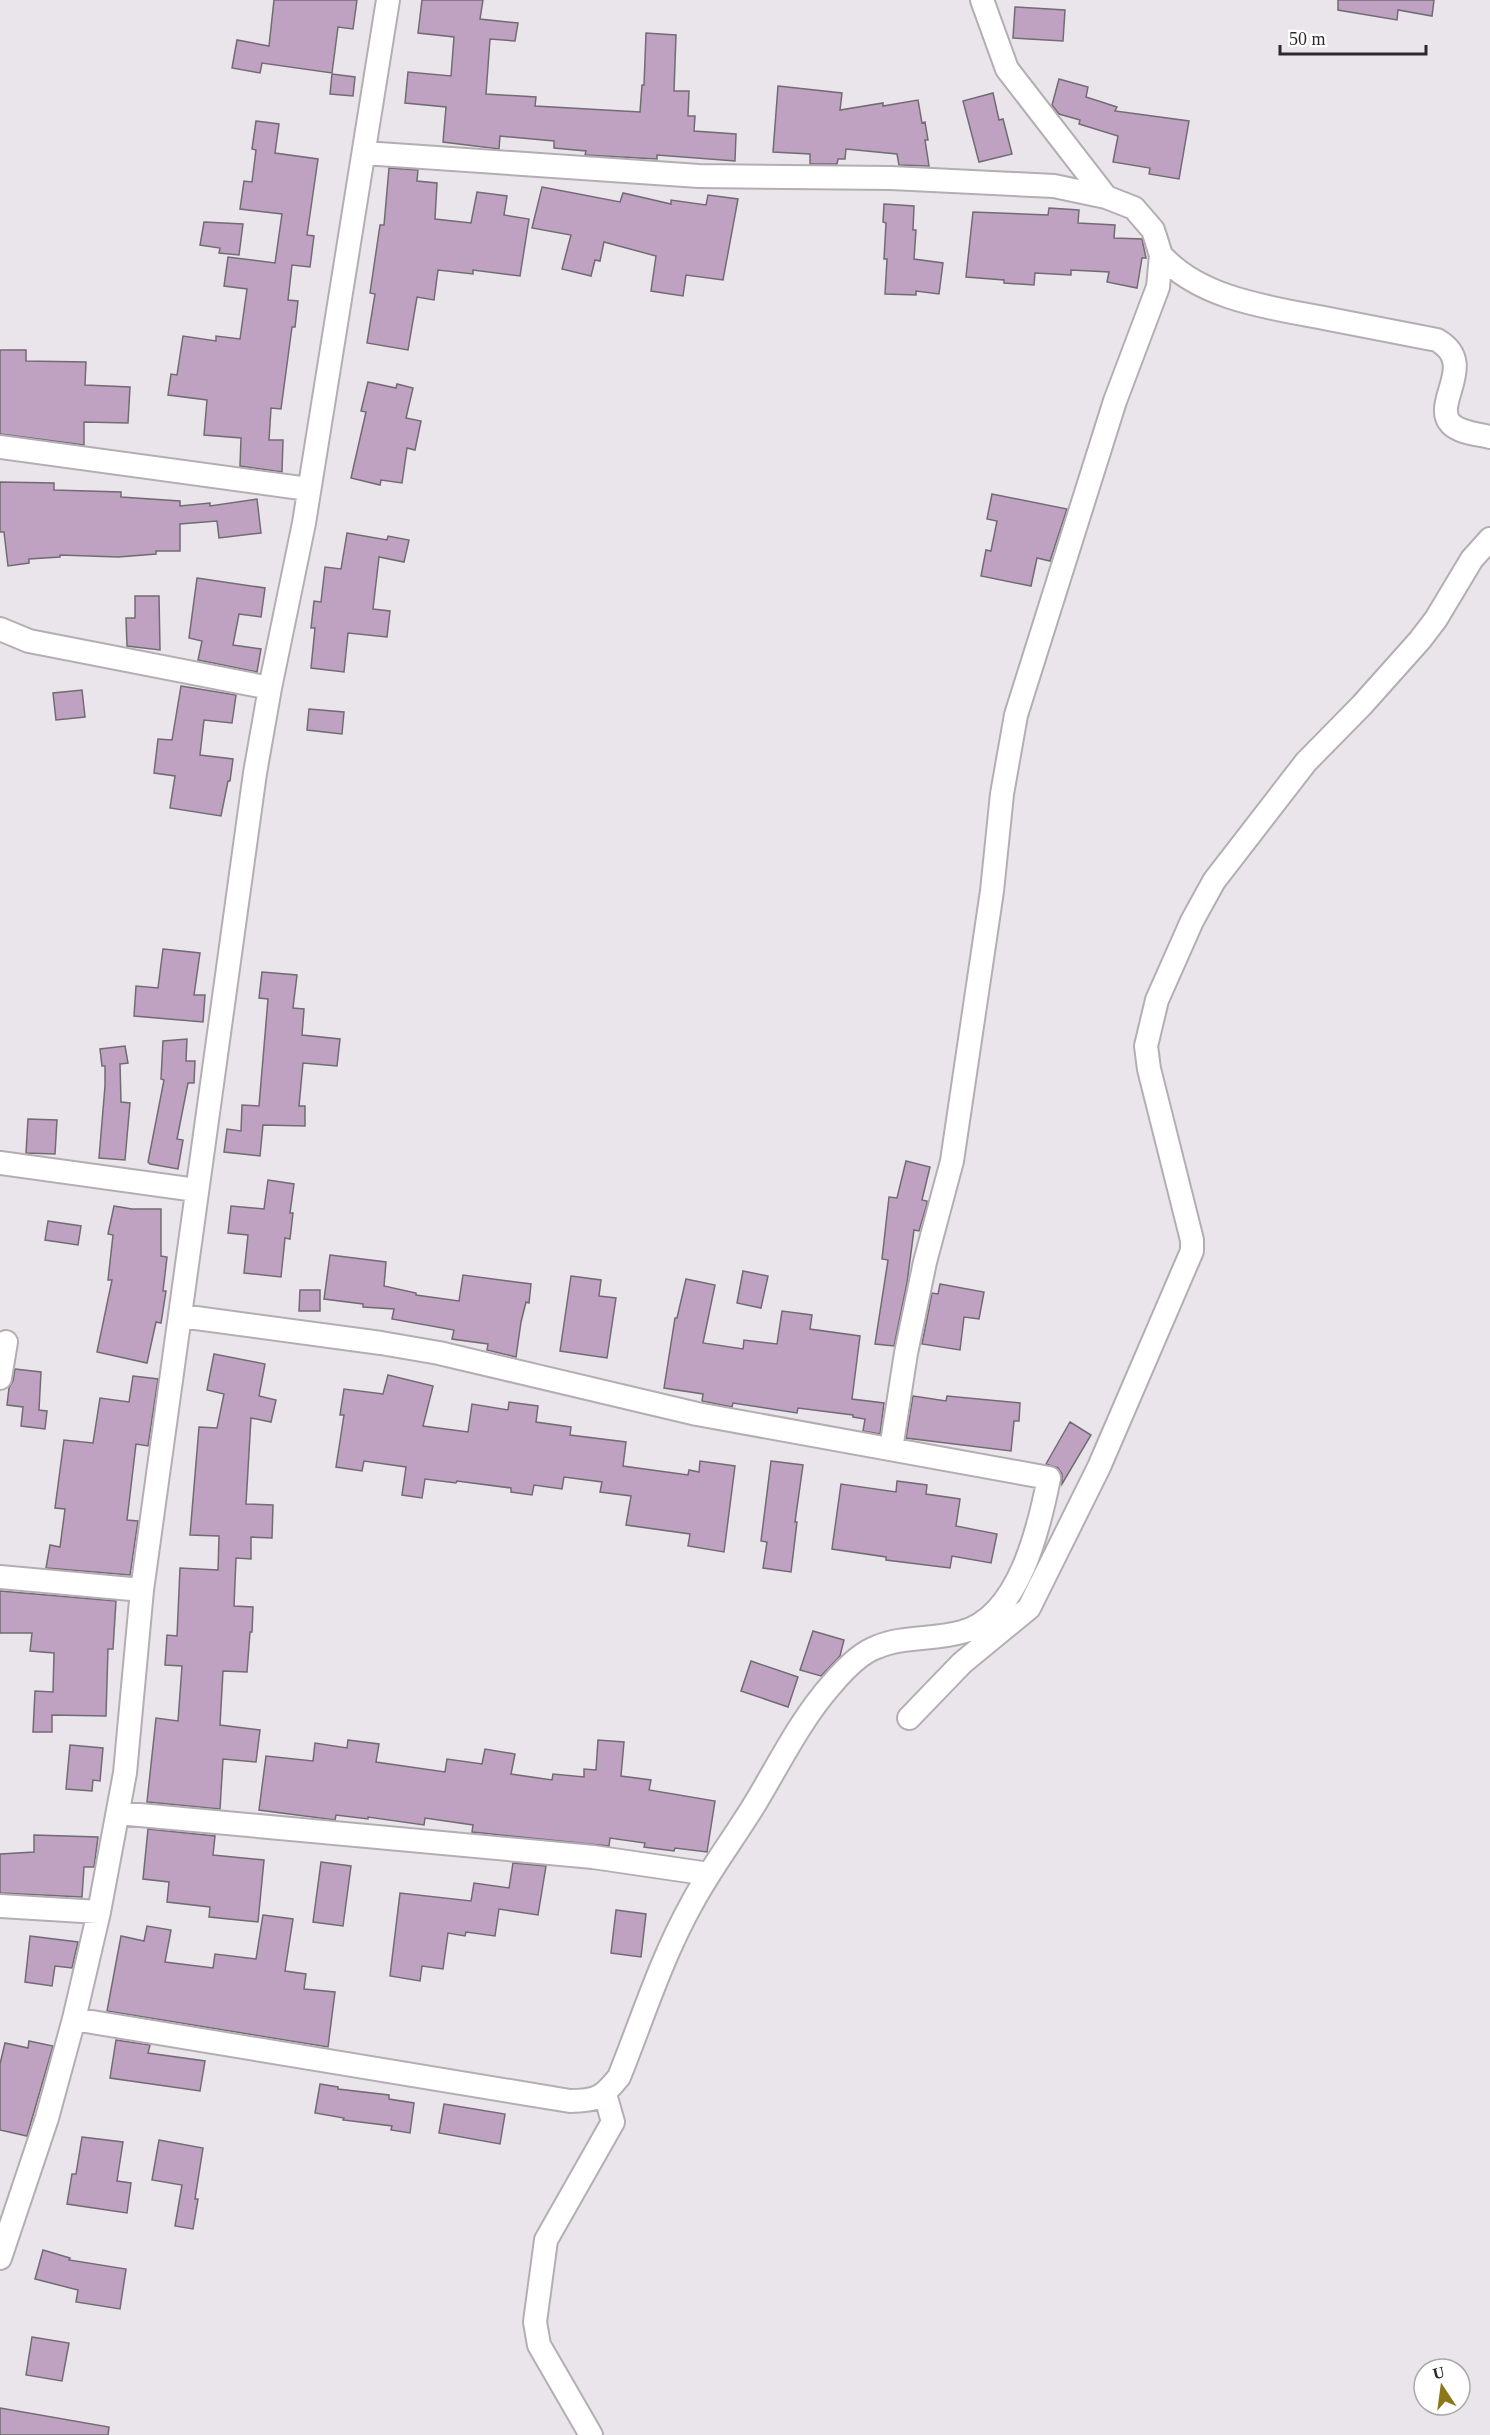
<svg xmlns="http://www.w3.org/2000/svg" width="1490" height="2435" font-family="Georgia,serif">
<rect width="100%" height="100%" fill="#eae4eb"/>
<path fill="#bfa1c2" stroke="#716c72" stroke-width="1.5" d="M274,0h83l-4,29 -15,-2 -6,46 -70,-10 -2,10 -28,-5 5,-28 32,6z
M422,0h61l-3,19 38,4 -3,18 -25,-2 -4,55 50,3 -1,9 105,6 2,-27h2l2,-52 30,2 -2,56h15l-1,25h7l-1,15 42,3 -1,27 -78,-6v4l-72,-4 1,-4 -32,-3v-7l-54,-5 -1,13 -56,-7 3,-35 -41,-4 3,-31 43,4 3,-39 -36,-4z
M1338,0h96l-2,16 -34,-6 -1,10 -59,-10z
M1015,7l50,3 -2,31 -50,-3z
M332,74l23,3 -2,19 -23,-2z
M1059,79l29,8 -2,10 31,10 -2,4 74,10 -10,58 -30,-5 1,-6 -37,-6 5,-26 -39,-12 1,-4 -21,-6 -7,-9z
M778,86l64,7 -2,17 43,-7v3l35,-6 4,23 3,-1 3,18h-3l4,26 -30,-1 -2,-11 -51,-5 -1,10h-7l-1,5h-27v-10l-37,-2z
M993,93l6,27 4,-1 9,35 -33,8 -16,-61z
M256,121l23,3 -4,29 43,6 -11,76 7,1 -4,31 -18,-2 -4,35 10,1 -3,26h-3l-11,82 -10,-1 -2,32h14l-1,32 -42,-6 1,-28 -37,-3 3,-35 -39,-5 3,-21 6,1 6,-39 33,5v-5l24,3 7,-50 -23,-3 4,-29 47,6 7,-49 -42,-5 4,-28 8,1 4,-32 -4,-1z
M389,168l29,2 -1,11 20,2 -2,36 36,4 6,-31 30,4 -3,19 25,4 -9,57 -47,-6v4l-35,-4 -4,30 -17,-3 -9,53 -41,-7 8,-49 -5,-1 10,-68h4z
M542,187l78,15 3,-9 48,11v-4l35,5 2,-10 30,4 -15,81 -37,-5 -3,21 -32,-5 5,-35 -52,-14 -4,19 -5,-1 -4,16 -29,-7 9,-34 -39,-7z
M884,204l30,2 -1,24h3l-2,29 29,4 -4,31 -23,-3v4l-31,-1 2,-35h-3l2,-36 -3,-1z
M1049,208l30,2 -1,13 37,2 -1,13 28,1 4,19h-4l-5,30 -30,-6 2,-10 -38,-2v5l-36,-2 -1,12 -30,-2v-3l-38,-3 7,-65 75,3z
M204,222l39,2 -4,31 -20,-2 1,-5 -20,-3z
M0,350h26v11l60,1 -1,23 45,2 -2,36 -44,-1v23l-84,-11z
M368,382l28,6 1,-4 16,4 -7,30 15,3 -6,29 -8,-2 -5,35 -21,-3 -1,5 -29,-7 15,-66 -5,-1z
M0,482l54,1v7l67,2v5l59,4v5l30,-3v3l47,-7 4,34 -42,5 -2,-17 -37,3v27h-24v3l-38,3 -58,-2v2l-31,2v4l-21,3 -4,-34h-4z
M992,494l75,15 -17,52 -13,-3 -6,28 -50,-10 5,-26 5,1 6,-30 -10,-2z
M347,533l40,7 1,-4 21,4 -5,22 -25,-5 -6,52 17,2 -3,26 -39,-4 -4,39 -33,-4 4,-40h-4l3,-27 7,1 4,-35 16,2z
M197,578l68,10 -4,29 -22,-3 -6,31 28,4 -4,23 -59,-12 4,-19 -13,-3z
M135,596h24l1,54 -33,-4 -1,-28h9z
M181,686l55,9 -4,28 -28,-3 -4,35 33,4 -3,22h-2l-7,35 -51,-8 5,-32 -21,-3 4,-34 14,1z
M82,690l3,27 -29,3 -3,-27z
M309,709l35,3 -2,22 -35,-4z
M163,949l37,4 -6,42h11l-2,27 -69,-6 2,-30 22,2z
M262,972l35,3 -4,33 11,1 -2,26 38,4 -3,27 -34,-3 -4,43h6v20l-42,-1 -3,31 -36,-4 3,-23 14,2 1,-26 17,1 9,-107 -9,-1z
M187,1039l-1,22h9l-1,22h-6l-11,56 6,1 -5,29 -28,-5 -2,-2 16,-82 -3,-1 2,-38z
M125,1046l3,17 -8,1 1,38 9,1 -5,57 -26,-2 6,-72v-20h-3l-2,-17z
M28,1119l29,1 -2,34 -29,-1z
M906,1161l24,6 -8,33 5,1v3l-8,27 -5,-1 -7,53 -13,63 -19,-2 13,-84 -6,-1 7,-62 8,1z
M268,1180l26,4 -4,29h3l-3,26 -5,-1 -4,39 -37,-4 4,-38 -20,-2 3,-27 33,3z
M114,1206l18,3h29v47l6,1 -4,34h3l-5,32 -5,-1 -9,41 -50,-11 15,-72h-4l5,-45 -5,-1z
M48,1221l33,5 -3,19 -33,-5z
M330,1255l56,7 -2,24 32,7v2l43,6 4,-26 68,9 -2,19 -3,-1 -5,20 -5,35 -29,-7 1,-6 -36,-5 2,-9 -62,-11 2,-10 -31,-2v-3l-39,-5z
M743,1271l25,5 -7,32 -24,-5z
M571,1276l30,4 -2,16 17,2 -9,60 -47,-7z
M686,1279l29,6 -12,58 40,6 1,-9 33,4 5,-33 30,4 -2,14 50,7 -8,63 32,4 -4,31 -17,-3 2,-12 -12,-2v-2l-55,-7 -1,5 -64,-10 -1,4 -30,-6 1,-7 -39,-6 11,-70h2z
M940,1284l44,8 -5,27 -15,-2 -4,33 -38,-6 10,-51 6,1z
M300,1290h20v21h-21z
M214,1354l51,10 -6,32 17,4 -5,22 -20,-4 -5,86 27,1 -1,33 -21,-1v22l-15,-1 -2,48 19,1 -1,25h-2l-3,40 -24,-1 -3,54 40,5 -4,32 -33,-3 -3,50 -73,-7 9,-84 22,3 4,-55 -17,-1 2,-30 10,1 3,-68 38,2 1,-34 -29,-1 9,-108 18,1 7,-34 -17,-4z
M15,1369l26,3 -2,38 8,1 -2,18 -24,-3 2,-19 -16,-2 2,-17 4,-7z
M388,1375l45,11 -10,40 45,6 4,-28 36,6 1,-8 29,4 -2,16 35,5 -1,8 56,7 -3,24 65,9 1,-5 10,2 1,-11 35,5 -11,86 -36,-6 2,-12 -64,-9 5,-29 -31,-4 2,-10 -38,-5 -2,12 -28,-4 -2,10 -21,-3v-4l-54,-7 -1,2 -31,-4 -3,19 -20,-3 4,-28 -42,-6 -2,10 -26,-4 8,-52h-4l4,-26 39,5z
M133,1376l25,3 -10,67 -12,-2 -9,76 11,1 -8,54 -84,-7 4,-23 10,2 5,-38 -10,-1 9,-68 29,3 7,-45 29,4z
M913,1396l33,5 1,-5 73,7 -1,18h-5l-3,30 -105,-13z
M1070,1422l21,13 -29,49v-10l-4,-6 -12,-4z
M771,1461l32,4 -8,57h2l-6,50 -28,-4 4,-26 -6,-1z
M897,1481l30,4 -1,9 34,5 -4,27 41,8 -6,29 -39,-7 -2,12 -64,-8v-3l-54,-8 9,-65 55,8z
M0,1591l116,10 -3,48h-5l-2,67 -54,-1v17h-19l2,-41 18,1 1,-39 -24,-2 2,-18h-32z
M813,1631l31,9 -4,16 -19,20 -21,-6z
M751,1661l47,16 -10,30 -47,-16z
M348,1740l31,4 -3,18 69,10 2,-13 35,5 3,-15 30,5 -4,20 41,6 1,-6 31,3v-8l12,1 2,-30 26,2 -3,34 30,4 -2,10 66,11 -8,51 -32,-4 -1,3 -30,-4 1,-4 -35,-5 -1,8 -137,-14 1,-7 -48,-7 -1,7 -56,-8v2l-32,-4 -1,5 -76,-10 7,-54 47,5 2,-18 32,5z
M70,1745l33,3 -3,33 -7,-1 -1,11 -26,-2z
M148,1829l67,7 -2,19 51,5 -6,62 -49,-5 1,-10 -43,-5 2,-20 -26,-3z
M34,1835l64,2 -4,30h-10l-2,30 -82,-4v-39l34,-2z
M321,1862l30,4 -8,60 -30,-4z
M513,1863l33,3 -8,49 -39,-6 -4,27 -29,-4 -1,4 -17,-3 -5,36 -21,-3 -2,15 -30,-5 10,-83 71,8 3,-18 35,5z
M616,1910l30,4 -5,43 -30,-4z
M263,1915l30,4 -8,52 21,3 -2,15 31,3 -7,55 -221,-36 14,-75 23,5 3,-15 24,4 -6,32 48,6 2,-14 41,5z
M30,1936l48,6 -6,26 -17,-2 -3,20 -27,-4z
M116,2040l34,5 -2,8 57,8 -5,30 -90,-13z
M29,2041l24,5 -26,90 -27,-6v-66l5,-21 23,5z
M320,2084l18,3v2l51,6v4l25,4 -4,30 -19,-3 1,-4 -49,-6 1,-2 -29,-5z
M444,2104l61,10 -5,30 -61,-11z
M82,2137l41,5 -6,39 14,2 -4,30 -60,-9 5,-30h4z
M159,2140l44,8 -8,51h3l-5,30 -18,-3 7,-41 -30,-5z
M43,2250l27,8 -1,2 57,9 -6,40 -44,-7 2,-12 -43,-11z
M32,2337l37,6 -7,38 -36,-6z
M0,2408l109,19 -1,8h-108z"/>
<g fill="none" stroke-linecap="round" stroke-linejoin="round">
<defs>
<path id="minor" d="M982,0l25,69 99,128
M364,153l335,23 192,2 163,8 52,11 28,11 19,22 8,25 -3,32 -43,114 -99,314 -14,79 -10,97 -40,270 -27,101 -19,91 -15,96
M1161,255c40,45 112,53 168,64 36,7 72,14 108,21 42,24 -6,63 14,84 9,9 27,10 39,13
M0,447l308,42
M0,629l29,12 241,47
M0,1163l196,27
M0,1378l6,-36
M0,1577l142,13
M909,1718l53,-55 67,-55 70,-141 93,-216v-11l-43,-171 -3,-23 11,-46 35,-79 22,-40 92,-119 56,-57 58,-65 16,-21 36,-60 18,-20
M118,1813l475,44 116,17
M0,1906l99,6
M74,2019l496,82c27,0 33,-4 49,-24 23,-57 42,-118 72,-172 19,-36 44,-68 65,-103 24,-40 45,-83 76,-118 11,-13 28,-31 45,-37 26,-11 57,-7 85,-15 57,-15 77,-104 87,-154l-352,-64 -258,-61 -58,-10 -200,-27
M0,2258l47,-140 27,-99 25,-107 26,-139 17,-183 113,-817 15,-85 34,-165 84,-523
M591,2435l-52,-90 -4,-23 11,-82 67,-118 -8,-28"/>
</defs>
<use href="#minor" stroke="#b4aeb4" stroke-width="26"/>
<use href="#minor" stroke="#fff" stroke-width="22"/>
</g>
<g transform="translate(1442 2387) rotate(347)"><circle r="28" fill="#ffffff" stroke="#aaa9aa" stroke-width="1.5"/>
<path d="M0-4.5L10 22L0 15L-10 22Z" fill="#8e761b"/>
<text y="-9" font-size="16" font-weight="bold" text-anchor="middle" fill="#2b292b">U</text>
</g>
<path d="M1280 45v9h146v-9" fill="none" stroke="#2b292b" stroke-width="3"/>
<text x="1289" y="45" font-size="18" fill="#2b292b" stroke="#ffffff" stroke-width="4.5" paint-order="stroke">50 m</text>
</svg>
